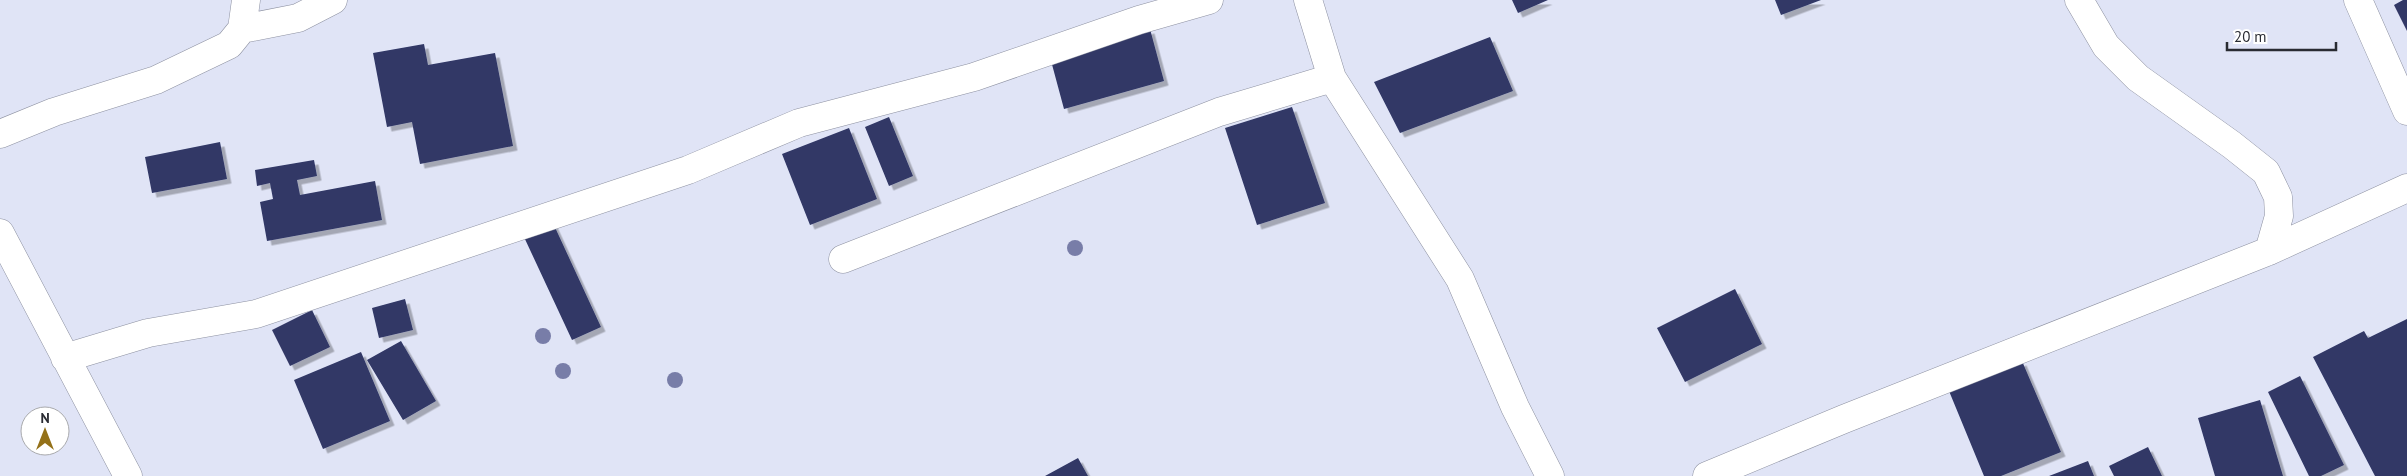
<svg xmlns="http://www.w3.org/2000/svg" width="2407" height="476" font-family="'PT Sans',sans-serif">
<defs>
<filter id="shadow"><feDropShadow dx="4.5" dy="4.5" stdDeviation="0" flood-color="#0004"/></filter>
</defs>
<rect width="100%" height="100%" fill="#e0e4f6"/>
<path fill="#303766" filter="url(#shadow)" d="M1512,0h36l-30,13z
M1775,0h46l-40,15z
M2403,0h4v31l-13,-26z
M1150,29l14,52 -100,28 -14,-52z
M1490,37l23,54 -113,42 -26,-51z
M424,44l4,21 67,-12 18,93 -93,18 -8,-42 -25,5 -14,-74z
M1292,107l33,96 -68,22 -32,-97z
M889,117l24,59 -24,10 -24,-59z
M849,128l28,71 -67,26 -28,-71z
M220,142l7,37 -75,14 -7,-36z
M314,160l3,16 -20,4 3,15 75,-14 7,39 -115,21 -7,-39 13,-3 -3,-16 -13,3 -2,-16z
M553,223l48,104 -29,13 -48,-103z
M1735,289l27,55 -77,38 -28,-54z
M405,299l8,31 -34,8 -7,-30z
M312,310l18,37 -40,19 -18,-36z
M2407,319v157h-32l-62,-119 51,-26 4,7z
M401,341l35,60 -33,19 -36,-60z
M361,352l29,69 -67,28 -29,-69z
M2022,361l39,91 -60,24h-17l-35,-85z
M2300,376l44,89 -23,11h-12l-41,-84z
M2260,400l23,76h-68l-17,-58z
M2148,447l14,29h-48l-5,-10z
M1078,458l10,18h-43z
M2088,461l6,15h-45z"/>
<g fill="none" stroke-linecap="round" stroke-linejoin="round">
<defs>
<path id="minor" d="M1308,0l24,78 128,201 55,128 35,69
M2079,0l27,46 32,32 94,67 34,27 12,25 1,19 -10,35
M2358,0l49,111
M242,29l56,-11 35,-18
M0,134l54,-22 102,-32 73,-35 13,-16 4,-29
M0,233l128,243
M843,259l376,-147 113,-34
M65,358l83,-25 108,-19 432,-144 111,-47 175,-46 165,-57 70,-20
M1707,476l137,-57 425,-168 138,-63"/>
</defs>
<use href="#minor" stroke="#8d91a1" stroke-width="29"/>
<use href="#minor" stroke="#fff" stroke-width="28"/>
</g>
<g fill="#787da8">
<circle cx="1075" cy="248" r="8"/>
<circle cx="543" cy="336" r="8"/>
<circle cx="563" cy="371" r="8"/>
<circle cx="675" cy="380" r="8"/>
</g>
<g transform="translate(45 431)"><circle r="24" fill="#ffffff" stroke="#a9aaad"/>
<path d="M0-4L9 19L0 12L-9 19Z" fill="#947119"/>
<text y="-8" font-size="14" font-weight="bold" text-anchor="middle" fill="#292b32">N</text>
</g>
<path d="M2227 42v8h109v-8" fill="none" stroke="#292b32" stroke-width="2.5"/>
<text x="2234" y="42" font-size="15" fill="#292b32" stroke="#ffffff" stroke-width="4" paint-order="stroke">20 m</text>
</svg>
